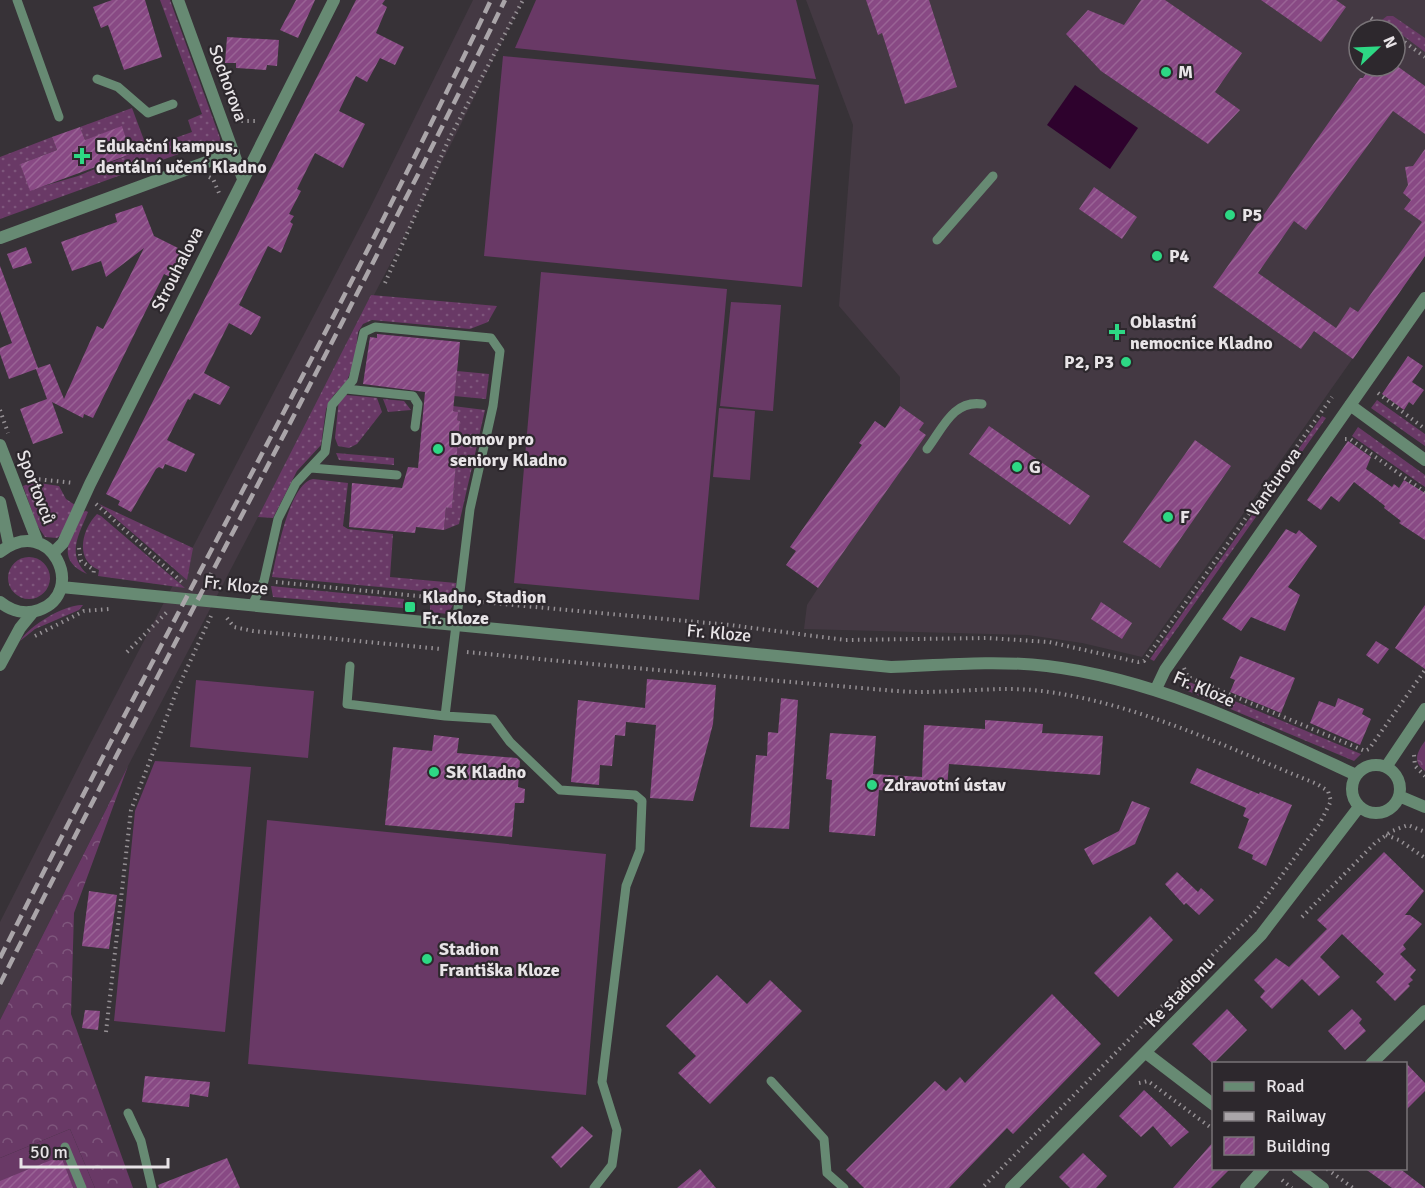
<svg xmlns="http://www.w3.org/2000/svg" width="1425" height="1188" font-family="Signika,sans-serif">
<defs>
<pattern id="grass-dots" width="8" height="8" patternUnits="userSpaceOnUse" patternTransform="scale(1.5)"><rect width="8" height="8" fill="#693966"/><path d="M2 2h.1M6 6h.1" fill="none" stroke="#7e567c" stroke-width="1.8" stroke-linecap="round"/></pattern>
<pattern id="forest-crowns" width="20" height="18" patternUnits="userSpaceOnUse" patternTransform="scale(1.5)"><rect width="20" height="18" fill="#693966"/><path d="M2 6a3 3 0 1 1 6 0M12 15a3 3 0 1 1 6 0" fill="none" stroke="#7e567c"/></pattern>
<pattern id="building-hatch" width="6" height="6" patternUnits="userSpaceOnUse" patternTransform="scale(1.5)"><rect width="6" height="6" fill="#884984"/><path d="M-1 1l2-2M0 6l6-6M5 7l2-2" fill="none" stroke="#996395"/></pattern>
</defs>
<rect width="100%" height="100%" fill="#373237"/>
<path fill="#443943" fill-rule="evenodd" d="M473,0h50l-114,228 -281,538 -128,254v-98l89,-176 281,-538z
M806,0h619v256l-283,401 -60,-14 -54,-8 -224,-6 3,-24 11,-17 -32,-23 10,-14 -6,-4 72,-102 -3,-2 16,-22 10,7 15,-22v-29l-61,-71 14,-181zM1359,30h36v36h-36z"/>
<path fill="url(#grass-dots)" d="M160,0h10l50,138 -1,9 -6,6 -4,-10 -209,76v-62l52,-20 5,13 -37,14 10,26 48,-14 53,-22 -9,-27 -37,13 -5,-13 52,-19 15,40 45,-16 -4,-12 14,-6z
M1387,16h6l32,22v14l-43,-32z
M371,295l126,11 -9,16 -18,7 -98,-9 -9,4 -5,8 -3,27 -8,22 -14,15 -7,13 -5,36 -24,26 -24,47 -15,-1z
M457,371l32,3 -3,25 -32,-3z
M346,395l31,3 5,14 -25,32 -8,4 -11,-2 -3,-8 4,-39z
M383,399l21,2 7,9 -23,2z
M1377,400l48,34v12l-54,-38z
M453,406l32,4 -26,114 -15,6 2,-23h6l8,-86 -3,-1v-8l-4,-1z
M1322,416l4,2 -172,243 -4,-2z
M1358,427l67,48v12l-73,-51z
M336,453l58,5v7l-55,-5z
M313,479l35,4 -5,43 5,3 45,5 -3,43 66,6 -1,11 -183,-17c4,-19 17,-94 41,-98z
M32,482l27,4 7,13 9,6 -14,30 -4,3 -12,-1 -8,-12 -14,-39z
M99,504l94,44 -6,32z
M86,511l2,1c-9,23 -22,42 -1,62 -33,-15 -16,-36 -5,-62z
M97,514l4,2 84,72 -87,-12 1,-6c-25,-10 -17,-41 -2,-56z
M8 578a21 21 0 1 1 42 0a21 21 0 1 1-42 0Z
M271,586l133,13 -1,9 -130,-11z
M430,601l24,2 -6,11 -18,-2z
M83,605l-4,5 -44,19 -15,12c10,-16 45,-37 63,-36z
M1187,681l174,73 -7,7 -171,-72z"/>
<path fill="url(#forest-crowns)" d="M1425,741v30c-13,-9 -8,-19 0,-30z
M128,766l-54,147 -3,101 62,174h-38l-25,-59 -70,29v-138z"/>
<path fill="#693966" d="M536,0h260l20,79 -301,-31z
M503,56l316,29 -17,202 -318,-31z
M541,272l186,17 -28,311 -185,-17z
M731,302l50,3 -8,106 -53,-5z
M719,408l36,3 -5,69 -37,-3z
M196,680l118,11 -6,67 -118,-11z
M155,761l96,6 -26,265 -111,-11 21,-210z
M267,820l339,34 -20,241 -338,-31z
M70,1129l25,59h-95v-30z"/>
<path fill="#2e022d" d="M1075,85l63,43 -28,41 -63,-44z"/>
<path fill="url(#building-hatch)" d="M112,0h33l17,57 -38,13 -16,-45 -7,3 -8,-21z
M296,0h19l-17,38 -18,-8z
M356,0h29l-3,4 5,3 -11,26 28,14 -9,18 -15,-7 -13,24 -11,-6 -17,35 26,13 -22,44 -28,-15 -18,36 4,2 -12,23 5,2 -4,6 3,2 -12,29 -13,-7 -29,59 22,12 -4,9 -6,9 -22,-12 -25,50 26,14 -10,18 -26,-12 -4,7 -2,-1 -21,41 28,14 -9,18 -21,-8 -2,5 -4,-2 -3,2 -25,43 -13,-7 2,-4 -14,-7z
M866,0h63l28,87 -52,17 -23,-71 -4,2z
M1141,0h24l77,53 -27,39 25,18 -32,34 -107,-73 -35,-37 22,-24 36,15z
M1261,0h75l10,7 -25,35z
M227,37l52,3 -2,26 -10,-1 -1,5 -30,-2v-5h-11z
M1371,66h26l28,20v48l-32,-23 -87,119 -12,-9 -36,52 78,55 14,-21 8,5 64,-90 -18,-13 7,-9 -8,-7 5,-8 -3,-18 8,-1 12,-17v107l-72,103 -39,-28 -13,18 -88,-62 147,-209h3z
M122,126l9,28 -101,37 -10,-27 37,-14 -5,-13 28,-10 5,13z
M1094,187l43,30 -15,22 -43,-30z
M142,205l12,31 34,17 -14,26 -10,-5 -71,144 -9,-4 -1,4 -31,-16 11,31 -30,11 -13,-35 27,-10 -11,-30 -27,10 -9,-25v-6l12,-5 -12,-32v-45l38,102 12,-4 14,35 33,-73 6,3 41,-81 -38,29 -5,-16 -29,10 -11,-29 56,-20 -2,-8z
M26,247l6,16 -19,6 -6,-15z
M377,334l83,8 -7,69 5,1 -1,8 3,1 -8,87 -6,-1 -2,23 -28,-3 -1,6 -66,-6 3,-44 50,5 6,-21 10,1 7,-76 -62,-8 7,-47 7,1z
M1408,356l15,10 -11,16 12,8 -11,15 -4,-3 -5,8 -22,-16z
M900,406l24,17 -5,7 7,5 -108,153 -32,-23 10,-14 -6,-4 72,-102 -3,-2 16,-22 10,7z
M989,426l101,70 -20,29 -101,-71z
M1195,440l36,26 -71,102 -37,-26z
M1348,441l23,16 -5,12 26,18 2,-3 5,4 5,-8 21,13v47l-26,-17 2,-2 -17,-13 1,-2 -31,-24 -15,20 -8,-6 -10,14 -14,-10z
M1286,529l10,5 3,-4 18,16 -29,41 12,8 -15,36 -34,-14 -10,14 -19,-12z
M1101,602l31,21 -10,16 -31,-20z
M1425,605v64l-30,-21z
M1376,641l13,8 -11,15 -12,-9z
M1240,656l55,22 -14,35 -51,-21 5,-12 -5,-2z
M647,679l69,6 -3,39 -20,77 -43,-3 6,-73 -30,-3 -1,14 -10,-1 -3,31 -12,-1 -1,20 -28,-3 7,-82 67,8z
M781,698l17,2 -9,129 -39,-2 6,-72 11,1 1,-24 10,1z
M1338,698l26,11 -2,5 9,5 -11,26 -50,-22 9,-22 16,6z
M985,720l58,4 -1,9 61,3 -3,39 -151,-11 -2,23 -22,-1 -1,7 -45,-3 -4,46 -46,-4 3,-52 -6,-1 4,-46 46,3 -3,38 49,3 2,-52 61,4z
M434,735l25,3 -2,15 60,5 3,3 -2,26 7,2 -1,14h-9l-3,34 -127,-12 8,-78 39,4z
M1197,768l62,26 1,-2 32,13 -26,61 -14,-7 1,-4 -15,-7 11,-29 -6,-3 3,-8 -56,-25z
M1132,801l18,7 -15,36 -42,21 -9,-16 35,-18z
M1384,852l40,39 -19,24h5l12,9 -19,21 3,4 -6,5 16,16 -6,7 3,3 -5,4 2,2 -15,15 -19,-19 8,-8 -42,-40 -22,23 20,20 -21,19 -17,-17 -30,30 -12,-12 5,-6 -11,-11 22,-22 13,9 38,-38 -10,-9z
M1177,872l21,20 3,-4 13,12 -15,15 -13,-12 -2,2 -19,-21z
M89,891l28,4 -8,54 -27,-3z
M1150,916l23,24 -55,57 -24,-24z
M717,975l30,29 23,-24 32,31 -92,93 -32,-31 18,-17 -30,-30z
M1052,994l49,50 -88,90 -6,-6 -58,60h-85l-18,-18 89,-89 11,10 14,-14 5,6z
M1227,1009l20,21 -34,34 -21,-20z
M1352,1009l10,10 -3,4 7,8 -21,19 -17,-19z
M85,1010l15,1 -2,19 -16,-2z
M1406,1063l19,20v8l-19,19z
M145,1076l65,6 -2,15 -18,-3 -1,13 -47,-5z
M1144,1090l45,42 -18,15 -18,-21 -12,11 -22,-21z
M582,1126l11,10 -32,32 -10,-11z
M1214,1141v27h17l-20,20h-38z
M1083,1153l24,23 -11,12h-26l-11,-11z
M61,1156l12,32h-73v-7z
M227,1158l13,30h-81l-1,-3z
M1364,1168h35l26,20h-33z
M700,1169l16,19h-39z"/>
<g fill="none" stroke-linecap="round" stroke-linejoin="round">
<path stroke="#969195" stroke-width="4" stroke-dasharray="1.5 4.5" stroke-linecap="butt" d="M1371,18l17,12
M1395,35l30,22
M237,117l4,4h14
M209,177l4,2 6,14
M385,283l64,-144 74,-139
M1378,393l47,36
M0,410l8,23
M1345,439h5l75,53
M27,478l47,5
M96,504l87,79
M79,548l2,13 13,9 -1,6
M276,582l172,17
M232,587l16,-3
M470,601l260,24 115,15 142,-2 62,4 89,20 6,-1 188,-264
M227,618l7,9 19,4 188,18
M35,636l49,-25 25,-2
M127,652l40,-40
M467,652c143,14 286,27 430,39 48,4 97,-6 145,0 96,12 186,57 275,93l11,7 3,10 -11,22 -65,89 -273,276
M1184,668l4,9 177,74 4,-2 56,-79
M1414,755l1,11 10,10
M1386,835l13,5 26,18
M1302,917l73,-74 17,-12 16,-6 17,7
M106,1032l25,-222 46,-120 34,-74
M1139,1083l9,-2 66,49
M1327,1169l26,19
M1282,1180l10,8"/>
<path stroke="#678a73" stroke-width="9" d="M17,0l42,117
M97,79l21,8 30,26 25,-9
M937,240l56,-64
M346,389l67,7 5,8 -3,23
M927,449c16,-21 26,-49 55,-45
M311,468l86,7
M252,605l12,-24 14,-62 18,-36 29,-31 7,-47 21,-25 11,-48 11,-5 116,11 9,13 -7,55 -23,103 -25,207 -98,-12 3,-38
M445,716l48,3 17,23 50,48 75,5 7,6 -2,49 -14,36 -24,196 15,48 -5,35 -18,23
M771,1081l53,58 3,34 17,15
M128,1113l13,28 11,47
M65,1147l17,41"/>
<path stroke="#678a73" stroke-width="12" d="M178,0l65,179
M0,238l234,-86
M1350,405l75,55
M0,445l38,98
M0,502l9,43
M0,552c51,-40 88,41 39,58 -14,5 -28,1 -39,-8
M53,553l10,-10 27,-59 244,-484
M61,587l830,80c51,-2 105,-7 156,-1 109,13 210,63 309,109
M0,665l20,-37 13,-16
M1156,689l9,-19 260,-372
M1352 789a24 24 0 1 1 48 0a24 24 0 1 1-48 0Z
M1386,767l39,-58
M1399,796l26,11
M1146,1053l68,52
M1371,1064l54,-53
M1297,1168l26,20
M1011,1188l250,-253 98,-128
M1246,1188l18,-20"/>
<path stroke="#aaa5a9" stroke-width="4.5" stroke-dasharray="12 6" stroke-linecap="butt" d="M0,958c161,-321 337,-634 491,-958
M0,984c165,-329 343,-653 505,-984"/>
</g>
<g fill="#2dd884" stroke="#2d282d" stroke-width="2">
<circle cx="1166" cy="72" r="6"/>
<path d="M79 147h6v6h6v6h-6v6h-6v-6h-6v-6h6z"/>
<circle cx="1230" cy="215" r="6"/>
<circle cx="1157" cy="256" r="6"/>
<path d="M1114 323h6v6h6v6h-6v6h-6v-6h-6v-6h6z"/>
<circle cx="1126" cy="362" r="6"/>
<circle cx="438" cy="449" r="6"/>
<circle cx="1017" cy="467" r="6"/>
<circle cx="1168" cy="517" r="6"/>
<rect x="404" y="601" width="12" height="12" rx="3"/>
<circle cx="434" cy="772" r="6"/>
<circle cx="872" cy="785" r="6"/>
<circle cx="427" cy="959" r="6"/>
</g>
<g text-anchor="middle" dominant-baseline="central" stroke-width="4.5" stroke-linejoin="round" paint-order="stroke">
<g font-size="18" font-weight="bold" fill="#e8e4e7" stroke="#2d282d" text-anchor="start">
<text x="1178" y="72">M</text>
<text x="96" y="146">Edukační kampus,<tspan x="96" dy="21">dentální učení Kladno</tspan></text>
<text x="1242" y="215">P5</text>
<text x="1169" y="256">P4</text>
<text x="1130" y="322">Oblastní<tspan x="1130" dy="21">nemocnice Kladno</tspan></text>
<text x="1114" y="362" text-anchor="end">P2, P3</text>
<text x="450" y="439">Domov pro<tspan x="450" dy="21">seniory Kladno</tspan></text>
<text x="1029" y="467">G</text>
<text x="1180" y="517">F</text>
<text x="422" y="597">Kladno, Stadion<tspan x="422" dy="21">Fr. Kloze</tspan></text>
<text x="446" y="772">SK Kladno</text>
<text x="884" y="785">Zdravotní ústav</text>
<text x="439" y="949">Stadion<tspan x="439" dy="21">Františka Kloze</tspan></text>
</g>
<g font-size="18" fill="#e8e4e7" stroke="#2d282d">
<text transform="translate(228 83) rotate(70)">Sochorova</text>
<text transform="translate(177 269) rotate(-63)">Strouhalova</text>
<text transform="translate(1274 482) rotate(-55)">Vančurova</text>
<text transform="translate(36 487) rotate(69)">Sportovců</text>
<text transform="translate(236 585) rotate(6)">Fr. Kloze</text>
<text transform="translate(719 633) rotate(5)">Fr. Kloze</text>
<text transform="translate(1204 689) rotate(23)">Fr. Kloze</text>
<text transform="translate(1180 992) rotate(-46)">Ke stadionu</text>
</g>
</g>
<rect x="1212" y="1062" width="195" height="108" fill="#2d282d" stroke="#787377" stroke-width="1.5"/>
<rect x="1224" y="1082" width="30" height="9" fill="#678a73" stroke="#787377" stroke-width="1.5"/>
<text x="1266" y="1092" font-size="18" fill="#e8e4e7">Road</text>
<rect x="1224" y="1112" width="30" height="9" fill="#aaa5a9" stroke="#787377" stroke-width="1.5"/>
<text x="1266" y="1122" font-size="18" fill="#e8e4e7">Railway</text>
<rect x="1224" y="1137" width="30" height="18" fill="url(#building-hatch)" stroke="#787377" stroke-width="1.5"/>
<text x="1266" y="1152" font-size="18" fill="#e8e4e7">Building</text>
<g transform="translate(1377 48) rotate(67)"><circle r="28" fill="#2d282d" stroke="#787377" stroke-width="1.5"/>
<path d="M0-4.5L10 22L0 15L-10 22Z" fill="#2dd884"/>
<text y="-9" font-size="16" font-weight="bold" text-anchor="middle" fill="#e8e4e7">N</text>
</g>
<path d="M21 1158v9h147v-9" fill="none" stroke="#e8e4e7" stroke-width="3"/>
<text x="30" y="1158" font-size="18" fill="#e8e4e7" stroke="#2d282d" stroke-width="4.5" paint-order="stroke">50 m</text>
</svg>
